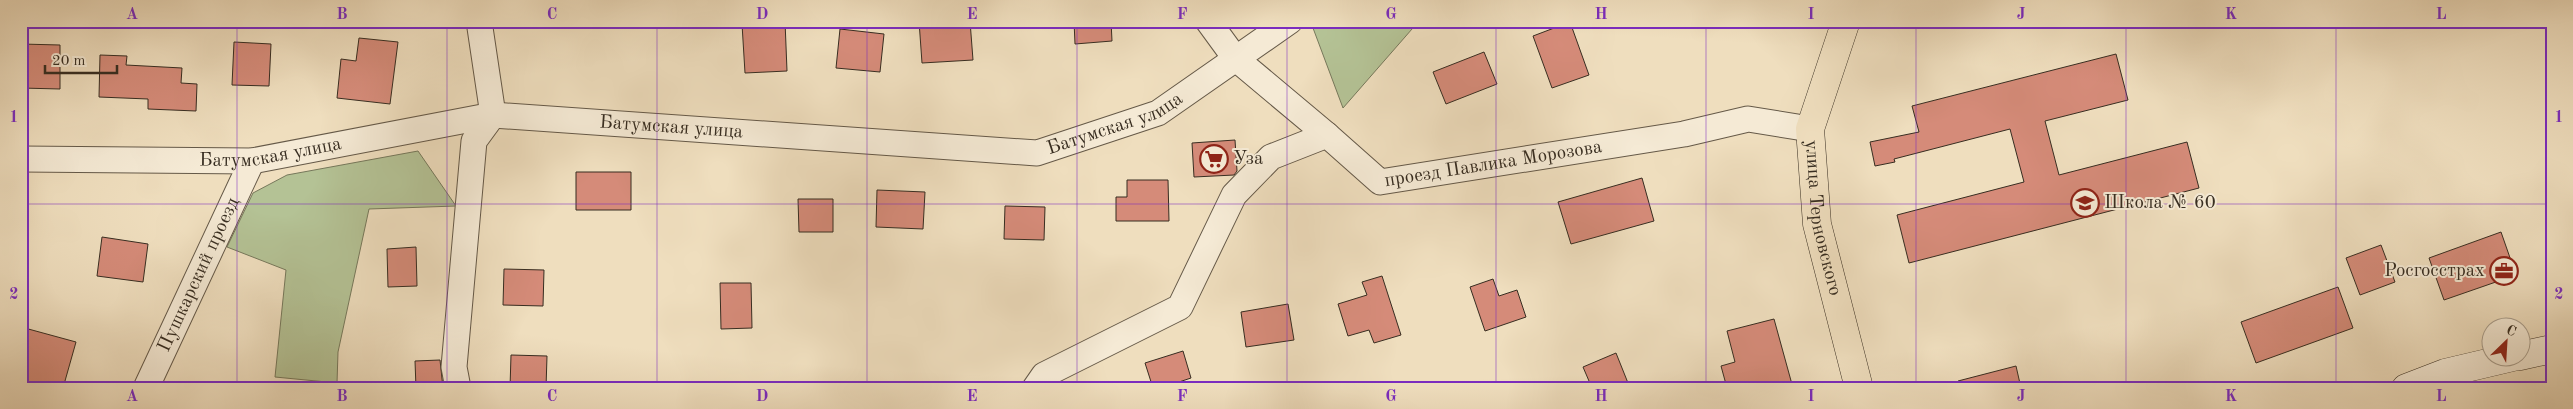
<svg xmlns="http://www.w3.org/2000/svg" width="2573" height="409" font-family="'Old Standard TT',serif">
<rect width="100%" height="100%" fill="#efdebe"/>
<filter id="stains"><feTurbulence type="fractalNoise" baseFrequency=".004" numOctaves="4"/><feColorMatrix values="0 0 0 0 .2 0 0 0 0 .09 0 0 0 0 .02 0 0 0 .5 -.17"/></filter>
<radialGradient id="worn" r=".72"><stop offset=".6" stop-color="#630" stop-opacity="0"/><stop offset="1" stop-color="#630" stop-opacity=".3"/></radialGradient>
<path fill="#b4c295" stroke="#76785b" d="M1321,21h98l-76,87 -30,-80z
M418,151l38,55 -87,3 -31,143 -1,31 -62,-6 11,-107 -59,-23 26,-54 34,-18z"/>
<path fill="#d58b79" stroke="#372d21" d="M785,21l2,50 -42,2 -3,-49z
M919,21h51l3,39 -51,3z
M1074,21h37l1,20 -37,3z
M1570,22l19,53 -37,13 -19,-52z
M840,29l44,5 -4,38 -44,-4z
M359,38l39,4 -8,62 -53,-6 4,-39 15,2z
M234,42l37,2 -2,42 -37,-1z
M21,44l39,1v44l-39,-1z
M1484,52l13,32 -51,20 -13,-32z
M2116,54l12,46 -83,21 14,54 128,-33 12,46 -290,75 -12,-48 127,-33 -14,-53 -116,30 1,3 -20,4 -5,-24 49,-10 -7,-26z
M100,55l27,1 -1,9 56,3 -1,15 16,1 -1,27 -48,-2v-10l-49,-2z
M1235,140l2,31 -3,4 -40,2 -2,-34z
M576,172h55v38h-55z
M1642,178l12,43 -83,23 -13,-42z
M1127,180h41l1,41h-53v-24h11z
M877,190l48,2 -2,37 -47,-2z
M798,199h35v33h-34z
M1005,206l40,1 -1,33 -40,-1z
M2501,232l15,43 -72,25 -15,-42z
M102,237l46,7 -5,38 -46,-6z
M2381,245l14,37 -35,13 -14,-37z
M416,247l1,39 -29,1 -1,-38z
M504,269l40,1 -1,36 -40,-1z
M1382,276l19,59 -27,8 -5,-13 -21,6 -10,-32 29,-9 -5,-13z
M1493,279l6,17 18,-6 9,27 -41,14 -15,-44z
M720,283h31l1,45 -31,1z
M2338,287l15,41 -97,35 -15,-41z
M1288,304l6,36 -48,7 -5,-35z
M1774,319l19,69h-66l-6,-22 14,-4 -8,-31z
M21,327l55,15 -13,46h-42z
M1183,351l8,27 -30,10h-8l-8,-25z
M1616,353l14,35h-38l-9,-21z
M511,355l36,1 -1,32h-36z
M440,360l3,28h-27l-1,-27z
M2016,366l5,22h-63v-7z"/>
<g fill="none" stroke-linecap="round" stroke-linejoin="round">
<defs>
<g id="street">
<path d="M1208,21l27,37 92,77"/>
<path id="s1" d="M21,159l231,2 241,-46 544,38 121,-40 132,-92"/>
<path id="s2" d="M146,388l106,-227"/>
<path d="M458,388l-4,-21 20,-226 19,-26 -14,-94"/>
<path id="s3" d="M1035,388l9,-13 136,-68 54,-112 37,-38 56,-22 53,47 304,-48 64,-15 62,10"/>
</g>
<path id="secondary" d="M2520,356l32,-7
M2406,388l39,-15 72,-17"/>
<g id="primary">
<path id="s4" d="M1846,21l-36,108 7,95 42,164"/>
</g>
</defs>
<use href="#street" stroke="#655948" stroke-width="27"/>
<use href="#secondary" stroke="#372d21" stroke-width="29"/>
<use href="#primary" stroke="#372d21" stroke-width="29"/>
<use href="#street" stroke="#f5ead5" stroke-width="25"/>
<use href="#secondary" stroke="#f5ead5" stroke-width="28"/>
<use href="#primary" stroke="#efdebe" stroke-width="28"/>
</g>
<path fill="none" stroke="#7b2cbf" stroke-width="1" stroke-opacity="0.55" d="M237,21v367M447,21v367M657,21v367M867,21v367M1077,21v367M1287,21v367M1496,21v367M1706,21v367M1916,21v367M2126,21v367M2336,21v367M21,204h2531"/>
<defs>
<symbol id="supermarket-ring" viewBox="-11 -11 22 22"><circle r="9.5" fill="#f5ead5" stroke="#8f2418" stroke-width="1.5"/><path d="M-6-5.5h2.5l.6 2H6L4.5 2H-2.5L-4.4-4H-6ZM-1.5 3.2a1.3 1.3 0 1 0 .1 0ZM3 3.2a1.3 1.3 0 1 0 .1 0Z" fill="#8f2418"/></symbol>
<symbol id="school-ring" viewBox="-11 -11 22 22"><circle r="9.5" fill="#f5ead5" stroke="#8f2418" stroke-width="1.5"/><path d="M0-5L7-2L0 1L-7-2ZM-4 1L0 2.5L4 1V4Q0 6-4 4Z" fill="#8f2418"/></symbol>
<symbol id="office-ring" viewBox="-11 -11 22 22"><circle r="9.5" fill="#f5ead5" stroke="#8f2418" stroke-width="1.5"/><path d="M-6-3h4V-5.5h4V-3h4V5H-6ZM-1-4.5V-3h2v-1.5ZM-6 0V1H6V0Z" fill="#8f2418"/></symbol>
</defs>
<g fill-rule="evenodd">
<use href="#supermarket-ring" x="1198" y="143" width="32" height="32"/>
<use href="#school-ring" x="2069" y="187" width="32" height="32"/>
<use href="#office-ring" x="2488" y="255" width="32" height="32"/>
</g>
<g text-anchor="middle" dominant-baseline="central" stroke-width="4" stroke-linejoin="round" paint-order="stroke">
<g font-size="19" fill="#372d21" stroke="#f5ead5">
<text stroke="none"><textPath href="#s1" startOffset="1105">Батумская улица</textPath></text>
<text stroke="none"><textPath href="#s1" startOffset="655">Батумская улица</textPath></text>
<text stroke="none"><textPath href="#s1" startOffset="250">Батумская улица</textPath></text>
<text stroke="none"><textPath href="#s3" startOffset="591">проезд Павлика Морозова</textPath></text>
<text stroke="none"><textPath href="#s4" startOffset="204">улица Терновского</textPath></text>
<text stroke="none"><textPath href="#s2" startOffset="125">Пушкарский проезд</textPath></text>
</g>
<g font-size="19" fill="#372d21" stroke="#f5ead5" text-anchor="start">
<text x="1233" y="159">Уза</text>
<text x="2104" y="203">Школа № 60</text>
<text x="2485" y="271" text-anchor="end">Росгосстрах</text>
</g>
</g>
<rect width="2573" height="409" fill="none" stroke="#efdebe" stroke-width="55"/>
<g transform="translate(2506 342) rotate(25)"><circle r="24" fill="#f5ead5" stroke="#a99e8d"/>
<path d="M0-4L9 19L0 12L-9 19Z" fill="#8f2418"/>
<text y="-8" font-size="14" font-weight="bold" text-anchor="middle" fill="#372d21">С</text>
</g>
<path d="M45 65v8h72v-8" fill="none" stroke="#372d21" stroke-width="2.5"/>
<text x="52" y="65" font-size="15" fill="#372d21" stroke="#f5ead5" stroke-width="4" paint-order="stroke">20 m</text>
<rect x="28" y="28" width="2518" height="354" fill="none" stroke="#7b2cbf" stroke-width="2"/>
<g font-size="16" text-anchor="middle" font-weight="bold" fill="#7b2cbf">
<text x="132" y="19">A</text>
<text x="342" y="19">B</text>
<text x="552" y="19">C</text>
<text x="762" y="19">D</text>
<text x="972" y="19">E</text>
<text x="1182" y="19">F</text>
<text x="1391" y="19">G</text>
<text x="1601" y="19">H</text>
<text x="1811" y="19">I</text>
<text x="2021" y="19">J</text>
<text x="2231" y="19">K</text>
<text x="2441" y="19">L</text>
<text x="14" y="122">1</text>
<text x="2559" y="122">1</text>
<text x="14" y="299">2</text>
<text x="2559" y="299">2</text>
<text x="132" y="401">A</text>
<text x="342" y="401">B</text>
<text x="552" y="401">C</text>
<text x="762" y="401">D</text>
<text x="972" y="401">E</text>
<text x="1182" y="401">F</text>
<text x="1391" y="401">G</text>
<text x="1601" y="401">H</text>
<text x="1811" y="401">I</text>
<text x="2021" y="401">J</text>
<text x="2231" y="401">K</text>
<text x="2441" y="401">L</text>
</g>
<rect width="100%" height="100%" filter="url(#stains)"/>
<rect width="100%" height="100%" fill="url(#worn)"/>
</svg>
